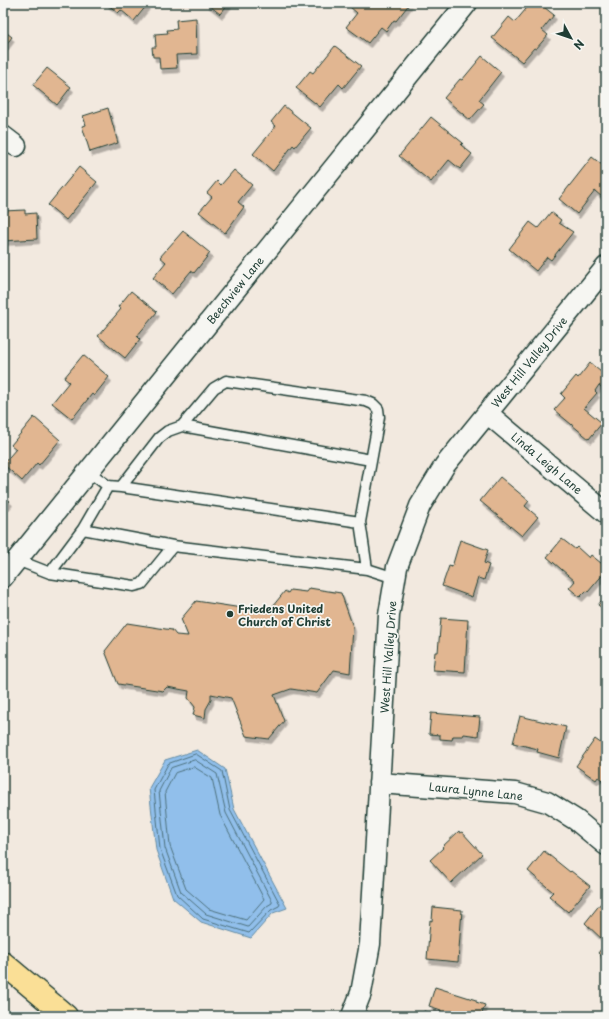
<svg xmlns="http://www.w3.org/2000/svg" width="609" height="1019" font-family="'Playpen Sans',sans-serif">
<defs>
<filter id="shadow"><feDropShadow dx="2.5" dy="4.5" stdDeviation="0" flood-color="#0004"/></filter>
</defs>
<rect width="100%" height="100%" fill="#f2e9df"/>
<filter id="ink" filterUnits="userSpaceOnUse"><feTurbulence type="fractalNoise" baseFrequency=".025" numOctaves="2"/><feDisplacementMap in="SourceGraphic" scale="8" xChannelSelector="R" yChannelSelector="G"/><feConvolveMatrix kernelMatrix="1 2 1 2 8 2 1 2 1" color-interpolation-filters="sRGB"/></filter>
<g filter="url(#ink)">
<path fill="#91bfeb" stroke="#638ba2" d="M197,750l28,19 9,40 53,99 -14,5 -22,25 -50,-16 -28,-24 -17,-48 -7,-62 16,-28z"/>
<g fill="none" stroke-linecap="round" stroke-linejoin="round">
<path stroke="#4d717d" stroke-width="1" d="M196,754l26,17 8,39 50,94 -1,2 -8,4 -22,23 -46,-14 -26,-24 -17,-46 -6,-59 14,-26z
M195,760l22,14 9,39 46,88v2l-5,3 -19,21 -42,-13 -25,-22 -16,-44 -6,-57 12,-23z
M194,767l18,11 8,37 44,84 -18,21 -37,-11 -23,-20 -16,-43 -5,-54 10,-19z"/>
</g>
<path fill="#e1b691" stroke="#1f3d34" filter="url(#shadow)" d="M106,3h38l3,2 -13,16 -13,-11 -3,3z
M206,3h23l-9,11z
M353,3h57l-14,18 -2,-1 -8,11 -5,-4 -13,16 -22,-16 11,-14 -7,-6z
M531,3h8l15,12 -12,15 6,5 -12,14 -2,-1 -12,14 -30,-24 17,-21 6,5z
M196,18l1,36 -21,1 1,13 -17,1 -1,-12h-6l-1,-10h4l-1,-13 13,-1 -1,-3 10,-1 -1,-9z
M3,30l9,7 -9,12z
M335,46l26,20 -18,22 -4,-4 -19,23 -24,-19 14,-17 3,2z
M482,56l19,16 -22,28 5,4 -14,16 -26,-22 16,-19 2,1z
M47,68l24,19 -14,18 -24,-20z
M284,106l27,22 -16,19 -2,-2 -20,26 -20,-17 23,-28 -5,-4z
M108,108l10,35 -28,9 -8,-26 4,-1 -3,-9z
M431,117l32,26 -2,2 11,9 -12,15 -11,-9 -18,22 -32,-26z
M606,127v12l-3,-2v-7z
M592,157l14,11v24l-4,5 -7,-6 -18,23 -18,-15z
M79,167l18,15 -31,38 -18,-15z
M234,170l18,15 -14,17 6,5 -19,26 -26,-21 13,-15 -5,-4 10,-12 4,4z
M25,210v4l11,-1 1,26 -34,2v-30z
M551,212l10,8 -2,3 14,9 -22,28 -4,-3 -11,14 -27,-22 21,-27 8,6z
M183,231l27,22 -16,20 -3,-2 -19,23 -19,-16 13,-16 -6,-5z
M131,291l26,21 -20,24 3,3 -15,19 -27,-22 23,-27 -3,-2z
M83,355l26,22 -15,19 -2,-2 -20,25 -20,-16 17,-21 -5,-4z
M590,363l16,13v15l-7,-6 -4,6 2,2 -13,15 18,15 -13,16 -35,-29 11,-12 -4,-4 15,-18 2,2z
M34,417l26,23 -21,25 -2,-2 -15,18 -19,-17 13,-15 -5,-4z
M500,477l29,24 -4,5 13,11 -16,19 -42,-35z
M3,495l7,6 -7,8z
M562,539l13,10 2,-2 12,11 2,-3 15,12v4l-18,21 -2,-1 -6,6 -11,-9 6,-7 -28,-24z
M460,540l28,10 -4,13 5,2 -5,15 -6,-2 -6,19 -30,-11 7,-20 3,1z
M309,588l32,5 12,34 -3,46 -16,-3 -17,23 -26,-4 -17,6 10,26 -15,18 -23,-3 -15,-38 -20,-4v6l-5,9 -1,9 -12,-3 2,-8 -7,-9 1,-7 -22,-4 -4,4 -45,-7 -13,-33 22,-28 45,7 4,5 12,1 -7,-17 15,-18 72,11 17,-21 3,2 2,-3 16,2z
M606,595v16l-8,-6z
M441,618l27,2 -3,52 -32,-2 2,-18h3z
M431,713l49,4 -2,19 -14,-2 -1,2h-10l-1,4 -12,-1v-4l-11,-1z
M520,716l46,11 -7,31 -22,-6 1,-3 -25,-6z
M595,739l11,8v36l-8,-6 -2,3 -20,-14z
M459,831l1,2 2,-1 20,22 -31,29 -21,-23 13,-12 -1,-1z
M544,851l26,21 1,-1 19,15 -22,26 -19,-16 4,-4 -25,-21z
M601,903l5,4v53l-8,-7 8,-10 -21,-20z
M433,907l29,3 -4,52 -31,-3 3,-39 2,1z
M435,987l41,13v2l9,3 -4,11h-42l2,-6 -12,-4z
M424,1011l14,5h-16z"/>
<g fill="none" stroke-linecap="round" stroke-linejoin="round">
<defs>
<path id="lane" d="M182,426l189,34
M108,486l13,1 239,35
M121,487l38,-49 9,-7 14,-5 32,-38 12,-7 140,20 7,3 5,5 1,8 -19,105 7,47
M83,529l25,-43 -20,-15
M17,560l33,13 33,-44 90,17 194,23 28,9
M50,573l84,13 8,-2 31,-38"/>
<path id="street" d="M3,136l13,10
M487,413l119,100
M3,577l464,-574
M379,783l136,10 32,9 29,18 30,25
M352,1016l9,-23 9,-49 19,-329 8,-48 23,-61 25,-41 161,-198"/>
<path id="primary" d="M3,963l63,53"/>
</defs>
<use href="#lane" stroke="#1f3d34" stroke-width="13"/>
<use href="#street" stroke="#1f3d34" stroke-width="23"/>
<use href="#primary" stroke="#1f3d34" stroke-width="25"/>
<use href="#lane" stroke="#f6f6f2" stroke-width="10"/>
<use href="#street" stroke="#f6f6f2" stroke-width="20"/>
<use href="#primary" stroke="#fadf96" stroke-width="22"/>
</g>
</g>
<circle fill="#1f3d34" stroke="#f6f6f2" stroke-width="1.5" cx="230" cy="614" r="4"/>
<g text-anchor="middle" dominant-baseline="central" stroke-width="3.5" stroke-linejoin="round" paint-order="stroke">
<g font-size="11" fill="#1f3d34" stroke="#f6f6f2">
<text transform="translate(235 290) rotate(-51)">Beechview Lane</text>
<text transform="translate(529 362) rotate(-51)">West Hill Valley Drive</text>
<text transform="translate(547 463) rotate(40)">Linda Leigh Lane</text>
<text transform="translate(388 657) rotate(-86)">West Hill Valley Drive</text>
<text transform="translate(476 791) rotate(6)">Laura Lynne Lane</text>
</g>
<g font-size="11" font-weight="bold" fill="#1f3d34" stroke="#f6f6f2" text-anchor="start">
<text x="238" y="608">Friedens United<tspan x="238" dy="13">Church of Christ</tspan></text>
</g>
</g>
<rect width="609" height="1019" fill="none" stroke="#f6f6f2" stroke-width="16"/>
<rect x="8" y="8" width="593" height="1003" fill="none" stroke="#1f3d34" stroke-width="1.5" filter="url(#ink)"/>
<g transform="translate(571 38) rotate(130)" stroke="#f6f6f2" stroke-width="3" paint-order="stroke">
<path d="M0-3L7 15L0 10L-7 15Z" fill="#1f3d34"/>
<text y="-6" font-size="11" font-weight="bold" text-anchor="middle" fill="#1f3d34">N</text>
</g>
</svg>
